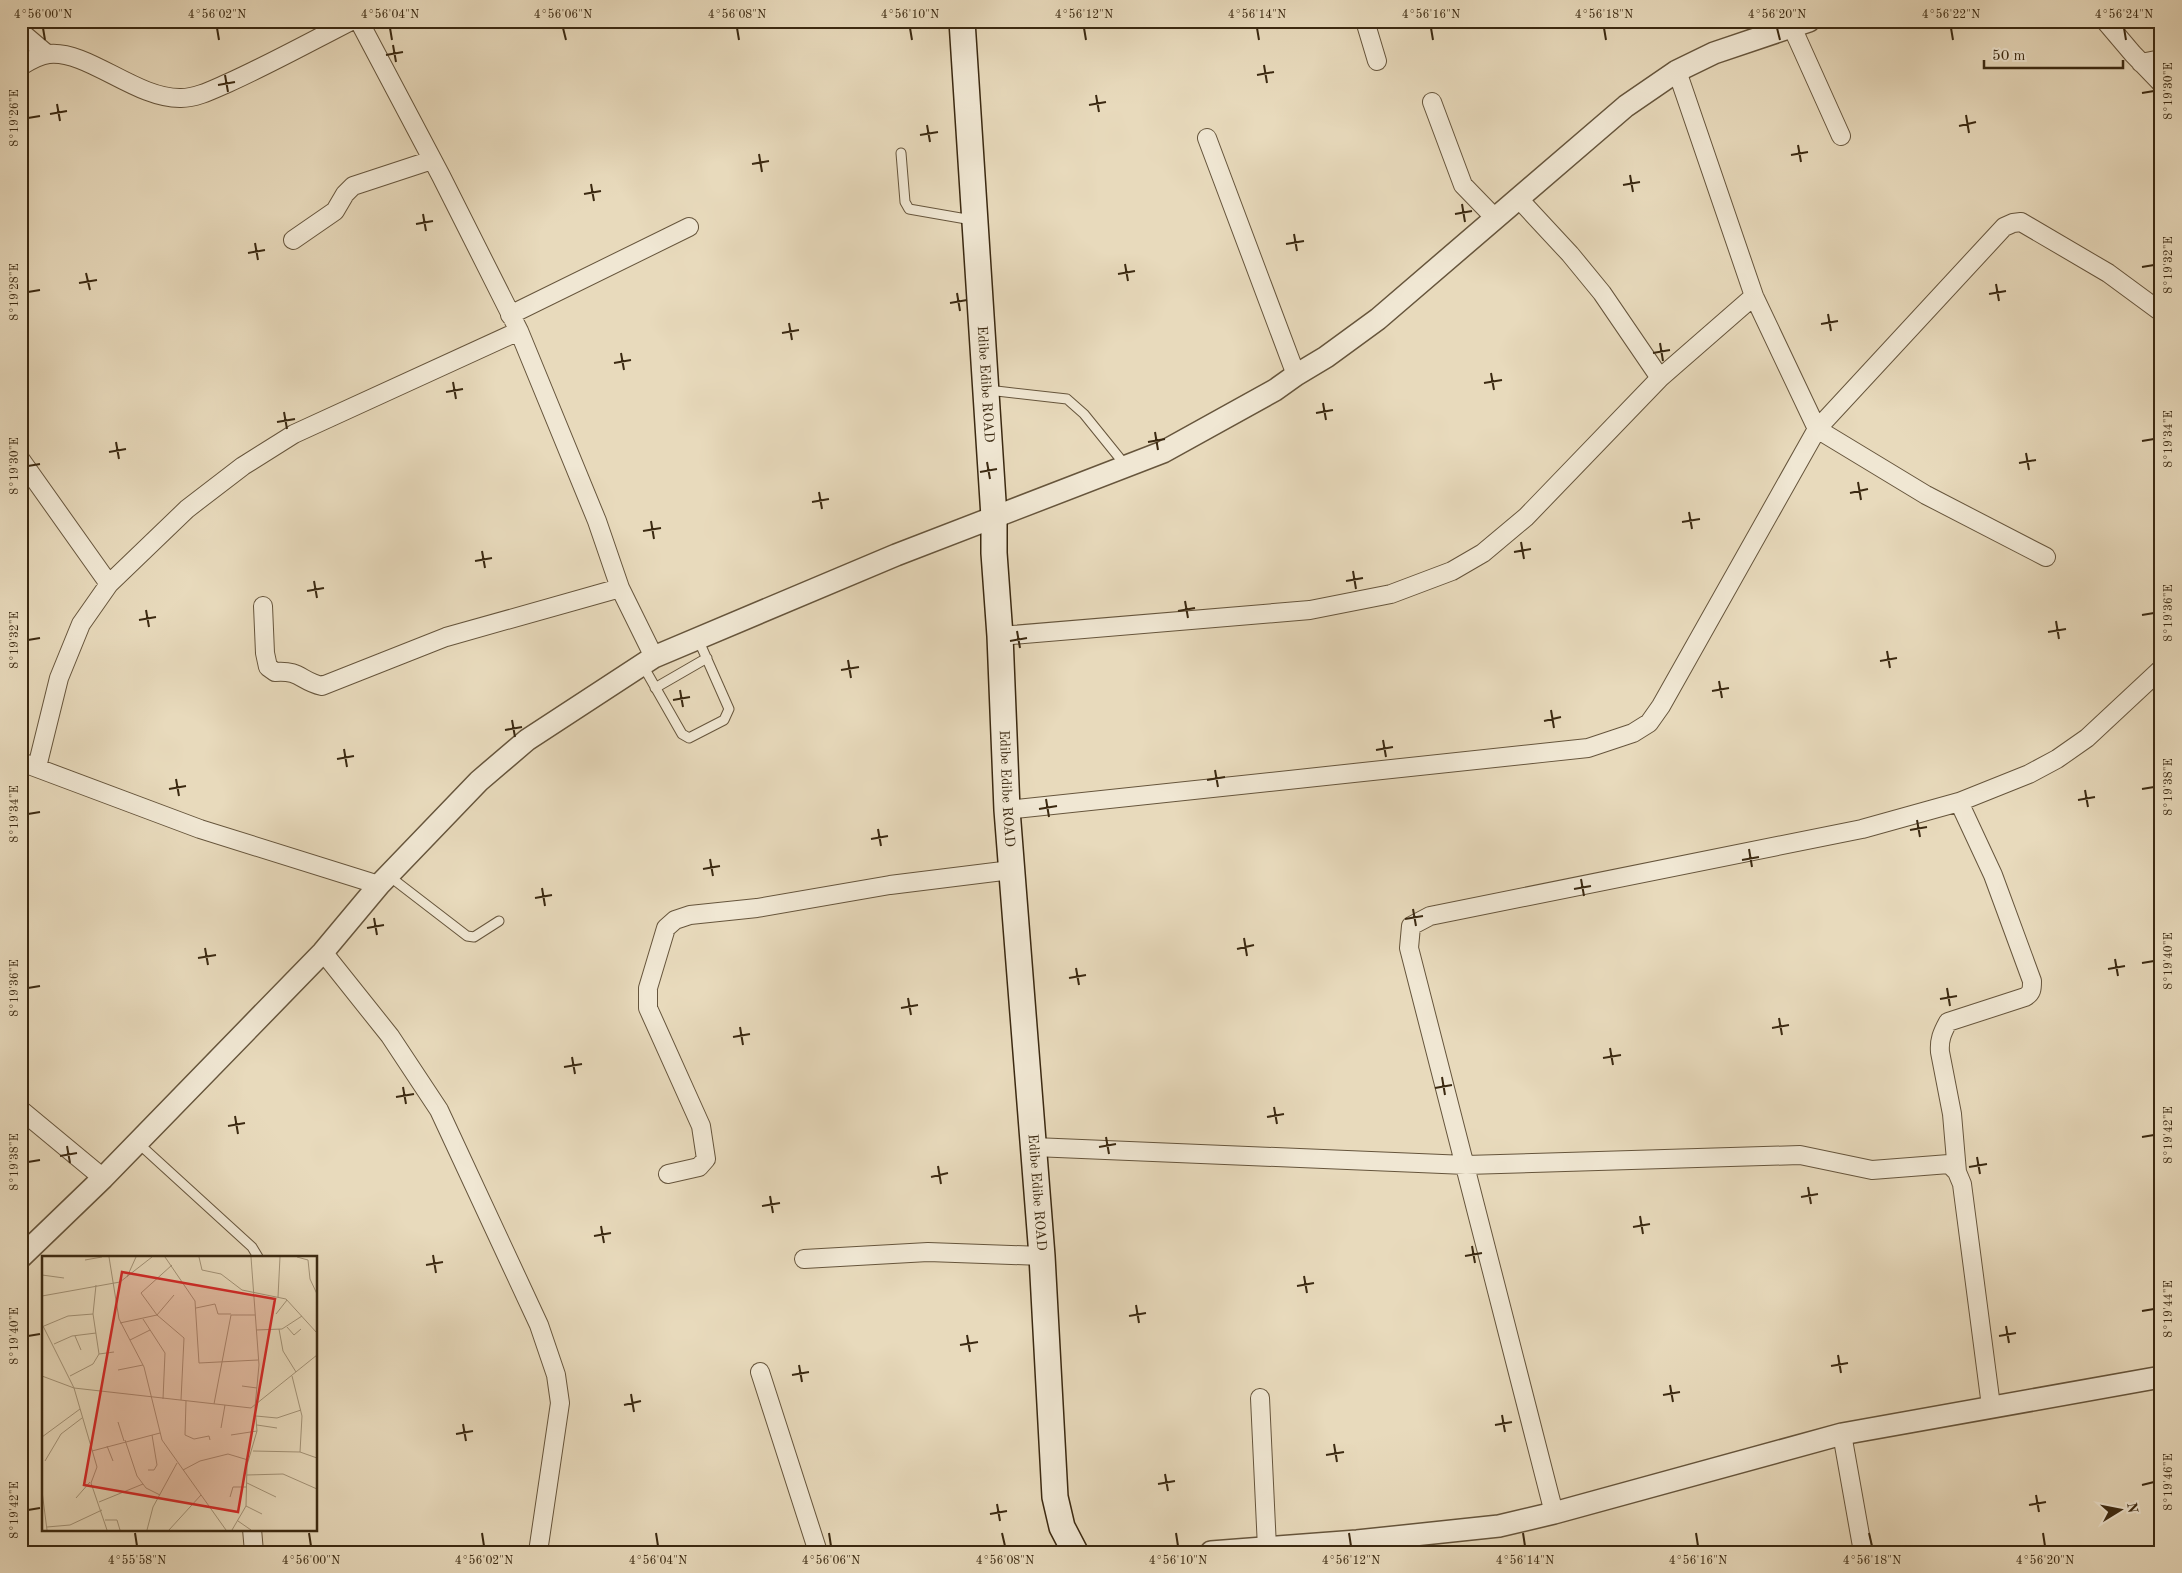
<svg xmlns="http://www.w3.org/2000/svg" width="2182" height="1573" font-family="'Old Standard TT',serif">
<rect width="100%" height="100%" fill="#e8dabc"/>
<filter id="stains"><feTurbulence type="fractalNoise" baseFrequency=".004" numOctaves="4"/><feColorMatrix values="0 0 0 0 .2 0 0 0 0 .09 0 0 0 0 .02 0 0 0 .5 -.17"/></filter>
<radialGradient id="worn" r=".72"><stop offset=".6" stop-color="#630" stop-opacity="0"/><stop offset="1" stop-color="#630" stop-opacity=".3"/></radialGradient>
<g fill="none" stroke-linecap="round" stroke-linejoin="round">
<defs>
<path id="service" d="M901,153l4,49 4,7 63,11
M988,390l79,9 17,15 42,52
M642,664l40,70 7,4 35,-18 5,-11 -31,-70
M655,688l52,-30
M389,876l78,60 7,1 25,-16
M138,1143l114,104 6,10"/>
<path id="minor" d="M359,21l82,155 78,155 78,190 23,67 34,69
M1365,21l12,40
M2105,21l28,33 28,29
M1792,27l49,109
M21,32l26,22
M2141,63l20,-4
M21,66c8,-5 18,-11 28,-12 39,-4 87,45 132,44 16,0 33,-9 47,-15 42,-19 82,-41 123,-62
M1677,71l77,225 63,133 109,66 120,62
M1432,102l31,83 32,33
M1207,138l89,237
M1518,198l52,56 32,39 58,85
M293,240l42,-29 10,-17 8,-8 79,-26
M510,315l179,-88
M21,460l88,124
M263,606l2,47 3,14 7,5c26,-2 25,9 47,14l124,-49 174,-49
M1000,636l310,-26 81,-16 61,-23 31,-18 43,-36 134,-139 94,-82
M21,762l179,67 179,56
M37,767l22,-89 22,-54 28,-40 78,-75 56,-43 51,-32 225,-103
M1007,810l581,-62 45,-15 16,-10 12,-17 156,-277 187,-202 9,-4 8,-1 87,51 53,39
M323,952l67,84 49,74 100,215 17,50 4,28 -22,149
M21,1110l82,68
M1034,1147l432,18 334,-10 72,15 77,-6 8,8 5,12 29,222
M1957,1172l-5,-58 -12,-62c-1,-12 2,-19 8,-30l77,-25c7,-4 7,-8 7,-16l-39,-106 -34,-73
M668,1174l31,-7 7,-8 -5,-33 -53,-118v-20l18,-60 9,-8 15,-5 67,-7 133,-23 121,-15
M804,1259l124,-7 114,4
M760,1372l58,180
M1260,1398l7,150
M1842,1434l21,118
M1554,1513l-145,-565 2,-22 19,-10 432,-87 97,-27 70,-28 28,-15 30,-21 74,-69
M252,1529l2,23"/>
<path id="tertiary" d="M21,1257l82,-79 220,-226 56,-67 100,-104 48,-41 127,-83 242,-102 267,-103 112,-62 21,-15 30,-18 52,-38 248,-213 51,-35 37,-18 95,-32
M1211,1552l146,-11 142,-15 55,-13 288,-79 319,-57"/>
<g id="secondary">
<path id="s1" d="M962,21l32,496v36l6,83 7,174 35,446 13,241 7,30 13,25"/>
</g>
</defs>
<use href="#service" stroke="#66553c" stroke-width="11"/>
<use href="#minor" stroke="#66553c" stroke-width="20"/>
<use href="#tertiary" stroke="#66553c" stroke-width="24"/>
<use href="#secondary" stroke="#3b2911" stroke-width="28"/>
<use href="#service" stroke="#f0e7d3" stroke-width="9"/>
<use href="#minor" stroke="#f0e7d3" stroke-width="18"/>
<use href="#tertiary" stroke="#f0e7d3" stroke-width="21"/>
<use href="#secondary" stroke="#f0e7d3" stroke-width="25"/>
</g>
<path fill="none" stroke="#3b2911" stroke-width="2" d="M43,28l2,12M217,28l2,12M390,28l2,12M563,28l3,12M737,28l2,12M910,28l2,12M1084,28l2,12M1257,28l2,12M1431,28l2,12M1604,28l2,12M1777,28l3,12M1951,28l2,12M2124,28l2,12M393,45l3,17M386,55l17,-3M1264,65l3,18M225,75l3,17M1257,75l17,-3M218,85l17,-3M2142,93l12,-2M1096,95l3,17M57,104l3,17M1089,105l17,-3M50,114l17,-3M1966,115l3,18M28,118l12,-2M927,125l3,17M1959,126l17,-4M920,135l18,-3M1798,145l3,17M759,154l3,18M1791,155l17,-3M752,164l17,-3M1630,175l3,17M591,184l3,17M1623,185l17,-3M584,194l17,-3M1462,204l3,18M423,214l3,17M1455,214l17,-3M416,224l17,-3M1294,234l3,17M255,243l3,17M1286,244l18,-3M248,253l17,-3M1125,264l3,17M2142,267l12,-2M86,273l4,17M1118,274l17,-3M79,283l18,-3M1996,284l3,17M28,292l12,-2M957,293l3,18M1989,294l17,-3M950,303l17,-3M1828,314l3,17M789,323l3,17M1821,324l17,-3M782,333l17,-3M1660,343l3,18M621,353l3,17M1653,353l17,-3M614,363l17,-3M1491,373l3,17M453,382l3,17M1484,383l18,-3M446,392l17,-3M1323,403l3,17M284,412l3,17M1316,413l17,-3M277,422l18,-3M1155,432l3,18M2142,441l12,-2M116,442l3,17M1148,442l17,-3M109,452l17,-3M2026,453l3,17M987,462l3,17M2019,463l17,-3M28,466l12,-2M980,472l17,-3M1858,482l3,18M819,492l3,17M1850,493l18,-4M812,502l17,-3M1689,512l3,17M651,521l3,18M1682,522l18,-3M643,531l18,-3M1521,542l3,17M482,551l3,17M1514,552l17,-3M475,561l17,-3M1353,571l3,18M314,581l3,17M1346,581l17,-3M307,591l17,-3M1185,601l3,17M146,610l3,17M1178,611l17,-3M2142,615l12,-2M139,620l17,-3M2056,621l3,18M1017,631l3,17M2048,632l18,-3M28,640l12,-2M1010,641l17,-3M1887,651l3,17M848,660l3,18M1880,661l17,-3M841,670l18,-3M1719,681l3,17M680,690l3,17M1712,691l17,-3M673,700l17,-3M1551,710l3,18M512,720l3,17M1544,721l17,-4M505,730l17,-3M1383,740l3,17M344,749l3,18M1376,750l17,-3M337,759l17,-3M1215,770l3,17M176,779l3,17M1207,780l18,-3M169,789l17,-3M2142,789l12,-2M2085,790l3,17M1046,799l3,18M2078,800l17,-3M1039,809l18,-3M28,814l12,-2M1917,820l3,17M878,829l3,17M1910,830l17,-3M871,839l17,-3M1749,849l3,18M710,859l3,17M1742,860l17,-3M703,869l17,-3M1581,879l3,17M542,888l3,18M1574,889l17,-3M535,898l17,-3M1413,909l3,17M374,918l3,17M1405,919l18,-3M367,928l17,-3M1244,938l3,18M205,948l3,17M1237,949l17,-4M198,958l18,-3M2115,959l3,17M2142,963l12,-2M1076,968l3,17M2108,969l17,-3M1069,978l17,-3M28,988l12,-2M1947,988l3,18M908,998l3,17M1940,999l17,-3M901,1008l17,-3M1779,1018l3,17M740,1027l3,18M1772,1028l17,-3M733,1037l17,-3M1610,1048l3,17M572,1057l3,17M1603,1058l18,-3M564,1067l18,-3M1442,1077l3,18M403,1087l3,17M1435,1088l17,-3M396,1097l18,-3M1274,1107l3,17M235,1116l3,18M1267,1117l17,-3M228,1126l17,-3M1106,1137l3,17M2142,1137l12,-2M67,1146l3,17M1099,1147l17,-3M60,1156l17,-3M1977,1157l3,17M28,1162l12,-2M938,1166l3,18M1969,1167l18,-3M931,1177l17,-4M1808,1187l3,17M770,1196l3,17M1801,1197l17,-3M762,1206l18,-3M1640,1216l3,18M601,1226l3,17M1633,1227l17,-3M594,1236l17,-3M1472,1246l3,17M433,1255l3,18M1465,1256l17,-3M426,1265l17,-3M1304,1276l3,17M1297,1286l17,-3M1136,1305l3,18M2142,1311l12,-2M1129,1316l17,-3M2006,1326l3,17M967,1335l3,17M28,1336l12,-2M1999,1336l17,-3M960,1345l18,-3M1838,1355l3,18M799,1365l3,17M1831,1366l17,-3M792,1375l17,-3M1670,1385l3,17M631,1394l3,18M1663,1395l17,-3M624,1405l17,-4M1502,1415l3,17M463,1424l3,17M1495,1425l17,-3M456,1434l17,-3M1334,1444l3,18M1326,1455l18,-3M1165,1474l3,17M1158,1484l17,-3M2142,1485l12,-3M2036,1495l3,17M997,1504l3,17M2029,1505l17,-3M28,1510l12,-2M990,1514l17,-3M135,1533l2,13M309,1533l2,13M482,1533l2,13M656,1533l2,13M829,1533l2,13M1002,1533l3,13M1176,1533l2,13M1349,1533l2,13M1523,1533l2,13M1696,1533l2,13M1869,1533l3,13M2043,1533l2,13"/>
<g text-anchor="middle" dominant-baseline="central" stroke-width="4.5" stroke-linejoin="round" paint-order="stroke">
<g font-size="14" fill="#3b2911" stroke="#f0e7d3">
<text stroke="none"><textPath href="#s1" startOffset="364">Edibe Edibe ROAD</textPath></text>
<text stroke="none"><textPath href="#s1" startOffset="769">Edibe Edibe ROAD</textPath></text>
<text stroke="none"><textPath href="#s1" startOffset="1174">Edibe Edibe ROAD</textPath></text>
</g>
</g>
<g transform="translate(42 1256)">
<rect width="275" height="275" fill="#e8dabc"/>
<path fill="none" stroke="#a39378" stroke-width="1" d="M67,1l10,62 25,48 18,73 64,90M123,1l30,44 4,62 59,-3M157,1l3,13 19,4 21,16 44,9 31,34M255,1l11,3 2,19 7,15M43,4l17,-3M130,9l-31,28 16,22 27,23 -3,62M0,19l22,3M85,21l9,-20M0,40l78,-14 32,-25M236,41l2,-40M154,52l19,-4 3,10h13M234,58l11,-14M101,63l22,34 -2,46M78,67l37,-8 17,-20M0,68l32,64 23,79 -6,16 16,47M2,70l24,-10 25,-2M245,71l7,8 7,-6M237,73l4,22 13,21M214,74l26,-1 20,-13M33,80l6,14M88,84l20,-10M12,88l18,-8 24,-3M57,98l15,-2M76,114l25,-5M0,120l32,12 177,20 66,-53M28,120l23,-12 6,-10 -6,-40 3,-29M250,120l10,40 -2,36M200,130l15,2M144,145l-1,34 9,4 15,-3 1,4M172,148l17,-89h24M214,160l21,2 24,-8M76,166l6,19M215,169l20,3M179,172l4,-23M189,179l26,-4M0,181l38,-28M83,184l12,36 9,12 14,7M65,190l6,15M50,195l68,-18M211,195l47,1 17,6M3,205l16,-27 21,-16M106,214h6l3,-5 -5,-30M141,214l17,-9 28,-7 20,6M205,219l36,-1 34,15M205,227l29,14M0,235l5,39M188,241l3,-10h14M34,242l14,-16M57,246l44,-18M204,250l16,8M63,264h12l3,10M196,265l13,9M5,271l23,-2 32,-15M105,274l6,-23 24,-44M127,274l32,-35M190,274l14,-24 1,-41 10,-34 -2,-24 4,-42 -8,-108"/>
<path fill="#d62828" fill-opacity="0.15" stroke="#d62828" stroke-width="2.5" d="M80,16l153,27 -37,213 -154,-27z"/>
<rect width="275" height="275" fill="none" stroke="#3b2911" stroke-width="2.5"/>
</g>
<rect width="2182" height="1573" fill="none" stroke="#e8dabc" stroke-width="55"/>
<g transform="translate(2120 1510) rotate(80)" stroke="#f0e7d3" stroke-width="4" paint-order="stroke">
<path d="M0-4L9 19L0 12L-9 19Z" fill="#3b2911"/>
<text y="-8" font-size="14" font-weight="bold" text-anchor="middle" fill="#3b2911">N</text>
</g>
<path d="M1984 60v8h139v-8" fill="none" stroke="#3b2911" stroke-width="2.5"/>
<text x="1992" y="60" font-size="15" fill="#3b2911" stroke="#f0e7d3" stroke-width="4" paint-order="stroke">50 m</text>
<rect x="28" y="28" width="2126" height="1518" fill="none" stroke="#3b2911" stroke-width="2"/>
<g font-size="12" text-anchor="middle" fill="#3b2911">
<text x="43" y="18">4°56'00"N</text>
<text x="217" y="18">4°56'02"N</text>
<text x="390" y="18">4°56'04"N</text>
<text x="563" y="18">4°56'06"N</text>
<text x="737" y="18">4°56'08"N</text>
<text x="910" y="18">4°56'10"N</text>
<text x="1084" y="18">4°56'12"N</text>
<text x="1257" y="18">4°56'14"N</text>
<text x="1431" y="18">4°56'16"N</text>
<text x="1604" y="18">4°56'18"N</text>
<text x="1777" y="18">4°56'20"N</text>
<text x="1951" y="18">4°56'22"N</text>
<text x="2124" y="18">4°56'24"N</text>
<text transform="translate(2168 91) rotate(-90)" y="4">8°19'30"E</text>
<text transform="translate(14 118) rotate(-90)" y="4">8°19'26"E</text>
<text transform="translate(2168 265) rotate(-90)" y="4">8°19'32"E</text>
<text transform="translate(14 292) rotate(-90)" y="4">8°19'28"E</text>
<text transform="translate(2168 439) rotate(-90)" y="4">8°19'34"E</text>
<text transform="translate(14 466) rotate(-90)" y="4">8°19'30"E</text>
<text transform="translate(2168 613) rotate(-90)" y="4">8°19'36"E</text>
<text transform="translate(14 640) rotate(-90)" y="4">8°19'32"E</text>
<text transform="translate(2168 787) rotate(-90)" y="4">8°19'38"E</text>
<text transform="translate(14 814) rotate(-90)" y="4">8°19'34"E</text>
<text transform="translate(2168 961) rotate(-90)" y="4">8°19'40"E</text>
<text transform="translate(14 988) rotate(-90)" y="4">8°19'36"E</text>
<text transform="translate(2168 1135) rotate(-90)" y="4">8°19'42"E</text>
<text transform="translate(14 1162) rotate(-90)" y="4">8°19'38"E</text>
<text transform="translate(2168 1309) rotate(-90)" y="4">8°19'44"E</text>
<text transform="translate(14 1336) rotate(-90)" y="4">8°19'40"E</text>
<text transform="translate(2168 1482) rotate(-90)" y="4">8°19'46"E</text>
<text transform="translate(14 1510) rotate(-90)" y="4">8°19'42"E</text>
<text x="137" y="1564">4°55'58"N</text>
<text x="311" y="1564">4°56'00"N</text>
<text x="484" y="1564">4°56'02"N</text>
<text x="658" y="1564">4°56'04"N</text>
<text x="831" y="1564">4°56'06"N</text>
<text x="1005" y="1564">4°56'08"N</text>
<text x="1178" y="1564">4°56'10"N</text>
<text x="1351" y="1564">4°56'12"N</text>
<text x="1525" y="1564">4°56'14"N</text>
<text x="1698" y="1564">4°56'16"N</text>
<text x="1872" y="1564">4°56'18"N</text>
<text x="2045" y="1564">4°56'20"N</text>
</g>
<rect width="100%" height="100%" filter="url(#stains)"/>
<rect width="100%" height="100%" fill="url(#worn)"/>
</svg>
